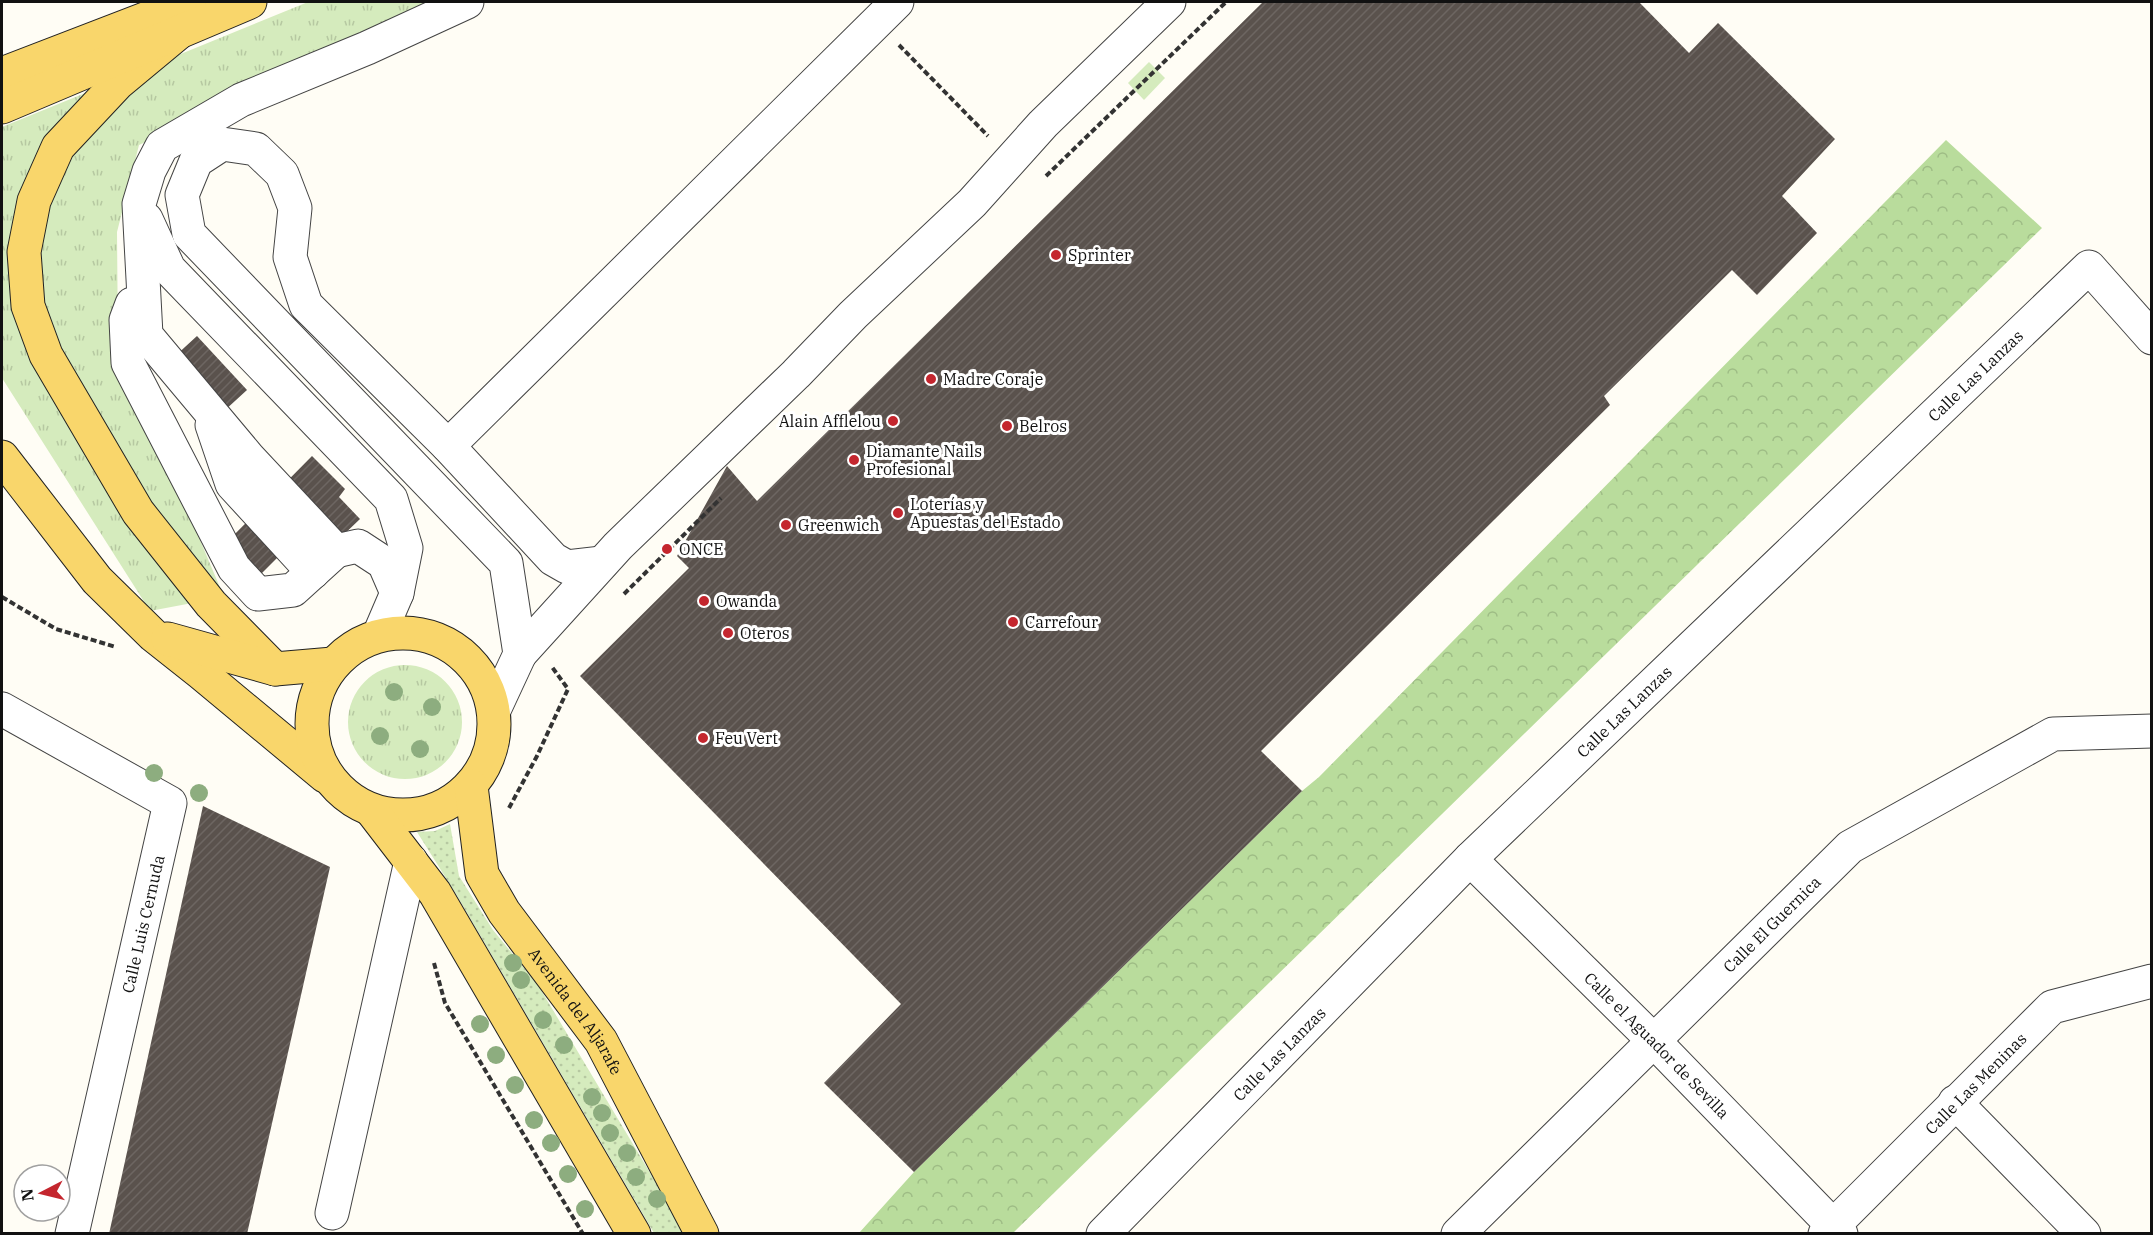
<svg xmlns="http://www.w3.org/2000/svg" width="2153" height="1235" font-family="'IBM Plex Serif',serif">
<defs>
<pattern id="grass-tufts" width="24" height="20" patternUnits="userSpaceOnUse" patternTransform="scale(1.5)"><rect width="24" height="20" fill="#d5ebbd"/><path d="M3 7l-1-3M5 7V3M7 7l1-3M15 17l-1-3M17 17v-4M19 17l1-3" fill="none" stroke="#b6c8a1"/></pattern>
<pattern id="forest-crowns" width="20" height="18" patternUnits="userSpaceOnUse" patternTransform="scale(1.5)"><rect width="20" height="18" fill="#b9dc9c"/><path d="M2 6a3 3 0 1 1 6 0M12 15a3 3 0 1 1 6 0" fill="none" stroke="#9ebc85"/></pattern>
<pattern id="garden-dots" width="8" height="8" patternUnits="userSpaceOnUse" patternTransform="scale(1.5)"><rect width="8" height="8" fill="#d5ebbd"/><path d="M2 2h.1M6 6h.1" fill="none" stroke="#b6c8a1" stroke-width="1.8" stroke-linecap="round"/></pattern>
<pattern id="building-hatch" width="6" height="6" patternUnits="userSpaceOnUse" patternTransform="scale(1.5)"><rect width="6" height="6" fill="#5a524d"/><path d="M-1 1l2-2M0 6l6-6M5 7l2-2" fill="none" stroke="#6d6662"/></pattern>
</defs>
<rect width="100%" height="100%" fill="#fffdf5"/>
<path fill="url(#grass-tufts)" d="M308,2h135l-114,52 -190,91 -22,87 1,113 106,252 -74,14 -148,-233v-251z
M348 722a57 57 0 1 1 114 0a57 57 0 1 1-114 0Z"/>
<path fill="url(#forest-crowns)" d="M1946,140l96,88 -1029,1005h-154l55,-61 388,-381 17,-14z"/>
<path fill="#d5ebbd" d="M1149,62l16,16 -21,22 -16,-17z"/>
<path fill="url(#garden-dots)" d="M450,824l9,52 34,54 45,55 148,248h-32l-198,-339 -39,-62 18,-1z"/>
<path fill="url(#building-hatch)" d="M1263,2h376l50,51 29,-30 117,116 -53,57 35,37 -60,62 -25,-25 -128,126 6,9 -349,346 41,40 -388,381 -90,-89 77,-79 -321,-328 109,-108 -12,-12 50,-90 30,35z
M197,336l50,54 -23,21 -50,-54z
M312,456l33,33 -6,8 21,22 -23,22 -21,-22 -55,55 -33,-33z
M203,806l127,61 -83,367h-138z"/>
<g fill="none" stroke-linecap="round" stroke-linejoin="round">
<defs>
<g id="minor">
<path d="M146,219l23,50 222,230 15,49 -9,45 -18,42"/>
<path d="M132,304l-6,16 2,43 106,205 24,26 35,-4 43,-39"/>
<path d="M212,425l20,59 81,88"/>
<path d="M448,446l449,-444"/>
<path d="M397,593l-13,-30 -26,-17 -22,5 -87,-93 -103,-123 -7,-131 10,-33 13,-25 79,-46 126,-52 100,-46"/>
<path d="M520,654l98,-108 178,-172 57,-59 119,-112 71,-79 126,-122"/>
<path d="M2,709l168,94 -98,431"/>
<path d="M494,710l26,-56 -14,-91 -317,-329 -7,-39 14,-34 26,-17 34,5 26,25 13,34 -5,49 16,48 142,141 105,113 14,8 35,-4"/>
<path id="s1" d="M1470,859l183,181 188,194"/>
<path d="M1955,1102l129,132"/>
<path d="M332,1213l79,-352"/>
<path id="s2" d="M1103,1234l367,-375 619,-592 63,71"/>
<path id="s3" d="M1458,1234l392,-387 203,-113 99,-3"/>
<path id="s4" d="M1825,1234l227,-227 100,-26"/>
</g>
<g id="major">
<path d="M177,34l-59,49 -60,64 -24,54 -10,51 4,54 18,49 92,157 73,92 64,65"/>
<path d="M2,74l187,-72"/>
<path d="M2,107l248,-105"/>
<path d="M2,457l95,123 56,55 48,38 124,103"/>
<circle cx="403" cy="724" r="91"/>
<path d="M168,639l107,30 58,-5"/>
<path id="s5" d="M471,786l11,88 22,38 97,129 101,193"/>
<path d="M372,811l63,82 199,341"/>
</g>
</defs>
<use href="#minor" stroke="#444" stroke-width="35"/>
<use href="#major" stroke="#222" stroke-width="35"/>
<path stroke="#333" stroke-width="4" stroke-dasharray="6 3" stroke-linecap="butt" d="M899,45l89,91
M1046,176l180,-174
M624,594l97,-96
M2,597l54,32 60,18
M509,808l28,-52 31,-67 -16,-22
M434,963l11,40 138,231"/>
<use href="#minor" stroke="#fff" stroke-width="33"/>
<use href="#major" stroke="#f9d66b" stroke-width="33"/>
</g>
<g fill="#8dad7f">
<circle cx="394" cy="692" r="9"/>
<circle cx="432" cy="707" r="9"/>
<circle cx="380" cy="736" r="9"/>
<circle cx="420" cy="749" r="9"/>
<circle cx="154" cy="773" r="9"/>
<circle cx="199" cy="793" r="9"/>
<circle cx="513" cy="963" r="9"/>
<circle cx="521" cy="980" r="9"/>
<circle cx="543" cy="1020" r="9"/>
<circle cx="480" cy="1024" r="9"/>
<circle cx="564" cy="1045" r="9"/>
<circle cx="496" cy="1055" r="9"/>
<circle cx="515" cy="1085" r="9"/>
<circle cx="592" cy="1097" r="9"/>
<circle cx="602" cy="1113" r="9"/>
<circle cx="534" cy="1120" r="9"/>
<circle cx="610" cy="1133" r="9"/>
<circle cx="551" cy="1143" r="9"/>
<circle cx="627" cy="1153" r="9"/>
<circle cx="568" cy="1174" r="9"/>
<circle cx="636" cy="1177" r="9"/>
<circle cx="657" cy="1199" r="9"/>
<circle cx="585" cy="1209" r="9"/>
</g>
<g fill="#c4262e" stroke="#fff" stroke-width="2">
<circle cx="1056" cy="255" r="6"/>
<circle cx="931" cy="379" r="6"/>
<circle cx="893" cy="421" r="6"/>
<circle cx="1007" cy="426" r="6"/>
<circle cx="854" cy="460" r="6"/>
<circle cx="898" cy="513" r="6"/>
<circle cx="786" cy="525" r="6"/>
<circle cx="667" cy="549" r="6"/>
<circle cx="704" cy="601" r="6"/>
<circle cx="1013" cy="622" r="6"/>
<circle cx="728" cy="633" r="6"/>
<circle cx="703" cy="738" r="6"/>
</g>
<g text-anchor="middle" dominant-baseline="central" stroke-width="6" stroke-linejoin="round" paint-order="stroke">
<g font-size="16" fill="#111" stroke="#fff" text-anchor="start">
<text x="1068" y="255">Sprinter</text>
<text x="943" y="379">Madre Coraje</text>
<text x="881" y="421" text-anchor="end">Alain Afflelou</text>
<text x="1019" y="426">Belros</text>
<text x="866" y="451">Diamante Nails<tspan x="866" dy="18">Profesional</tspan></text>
<text x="910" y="504">Loterías y<tspan x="910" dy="18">Apuestas del Estado</tspan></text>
<text x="798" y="525">Greenwich</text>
<text x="679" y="549">ONCE</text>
<text x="716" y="601">Owanda</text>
<text x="1025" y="622">Carrefour</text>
<text x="740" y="633">Oteros</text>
<text x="715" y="738">Feu Vert</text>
</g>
<g font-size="16" fill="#111" stroke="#fff">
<text stroke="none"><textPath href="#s2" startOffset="1224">Calle Las Lanzas</textPath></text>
<text stroke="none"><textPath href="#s2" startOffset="738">Calle Las Lanzas</textPath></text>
<text stroke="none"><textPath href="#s3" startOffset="441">Calle El Guernica</textPath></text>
<text transform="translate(143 924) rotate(-77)">Calle Luis Cernuda</text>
<text stroke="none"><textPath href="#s5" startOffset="255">Avenida del Aljarafe</textPath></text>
<text stroke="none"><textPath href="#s1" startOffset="264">Calle el Aguador de Sevilla</textPath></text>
<text stroke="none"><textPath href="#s2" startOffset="252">Calle Las Lanzas</textPath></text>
<text stroke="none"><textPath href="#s4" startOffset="213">Calle Las Meninas</textPath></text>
</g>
</g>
<rect width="2153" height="1235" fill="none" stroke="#111111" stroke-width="6"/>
<g transform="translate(42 1193) rotate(263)"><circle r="28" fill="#ffffff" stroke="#a0a0a0" stroke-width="1.5"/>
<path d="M0-4.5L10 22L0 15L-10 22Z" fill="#c4262e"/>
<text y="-9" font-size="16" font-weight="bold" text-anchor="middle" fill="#111111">N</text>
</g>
</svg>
